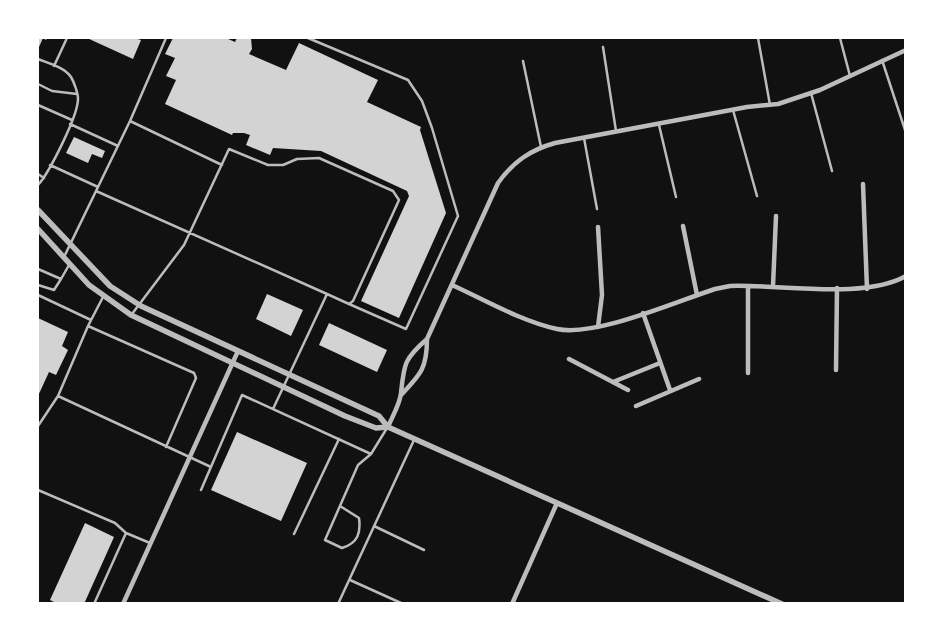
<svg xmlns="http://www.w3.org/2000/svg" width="943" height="641" font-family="'Alegreya Sans',sans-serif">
<rect width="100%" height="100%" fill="#111"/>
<path fill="#d3d3d3" d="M38,38h9l-1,2 -3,-2 -4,9z
M87,38h47l7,2 -8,19z
M173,38h53l9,4 2,-4h14l1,11 -3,5 37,16 13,-27 79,37 -11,22 54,25 -1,3 26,83 -47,105 -38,-17 48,-105 -2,-5 -86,-40 -48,-3 -3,7 -24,-10 4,-10 -6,-2h-11l-1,2 -67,-31 11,-24 -10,-4 9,-18 -10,-4z
M74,137l31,14 -3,7 -10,-4 -4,9 -22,-10z
M267,294l36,16 -12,26 -35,-17z
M38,318l30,14 -6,14 6,4 -12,25 -7,-3 -11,24z
M329,323l58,27 -10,22 -58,-27z
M237,432l70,31 -26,58 -70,-31z
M85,523l29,14 -30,67h-26l-8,-4z"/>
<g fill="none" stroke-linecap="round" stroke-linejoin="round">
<path stroke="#bcbcbc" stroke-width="2.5" d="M308,38l100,42 14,21 10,27 26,88 -52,113 -57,-25
M758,38l12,67
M840,38l10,38
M603,47l13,84
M38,59c10,4 26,8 33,18 3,5 7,16 7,22 0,17 -29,74 -40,86
M882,60l24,73
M523,61l18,86
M54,66l13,-28
M38,84l14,7 25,3
M811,93l21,78
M38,105l34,15
M733,110l24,86
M130,121l92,44
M70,124l48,22
M659,125l17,72
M584,138l13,71
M50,165l48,22
M38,174l6,4
M96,191l231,103
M64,257l66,-136 36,-83
M38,269l23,10 8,-14
M38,285l16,5 7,-11
M38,295l53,25
M132,314l52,-69 45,-96 39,16h15l14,-6 22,-1 74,33 6,9 -46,101 -4,3 -22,-10 -54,115
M88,326l15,-29
M58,396l30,-70 106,47 2,5 -30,69
M38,426l20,-30 153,71
M38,490l77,33 11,10 24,10
M201,490l41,-95 129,59
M340,506l19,12c2,15 -1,25 -17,30l-17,-8 33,-75 13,-11 16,-26
M374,526l50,24
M294,534l45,-95
M350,580l51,23
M94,604l32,-71
M338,604l76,-164"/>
<path stroke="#bcbcbc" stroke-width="4.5" d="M863,184l4,105
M683,226l14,69
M598,227l4,68 -4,32
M452,285c33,15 69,36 105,44 39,8 118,-27 158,-40l15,-3c50,-2 133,14 176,-10
M748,286v87
M773,286l3,-70
M643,313l27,77
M569,359l59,31
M836,370l1,-82
M613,382l47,-19
M401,395c20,-21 26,-27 26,-56
M636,406l63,-27
M388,427c4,-10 12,-23 13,-34 3,-29 3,-34 26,-54l71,-156c15,-21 32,-33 57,-40l192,-36 31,-3 42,-14 86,-40
M123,604l115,-253
M512,604l45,-101"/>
<path stroke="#bcbcbc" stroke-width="5.5" d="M38,210l72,76 31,20 238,110 9,11 394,177
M38,229l51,56 42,30 214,101 31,12 12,-1"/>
</g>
<rect width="943" height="641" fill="none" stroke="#ffffff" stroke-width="78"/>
</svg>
